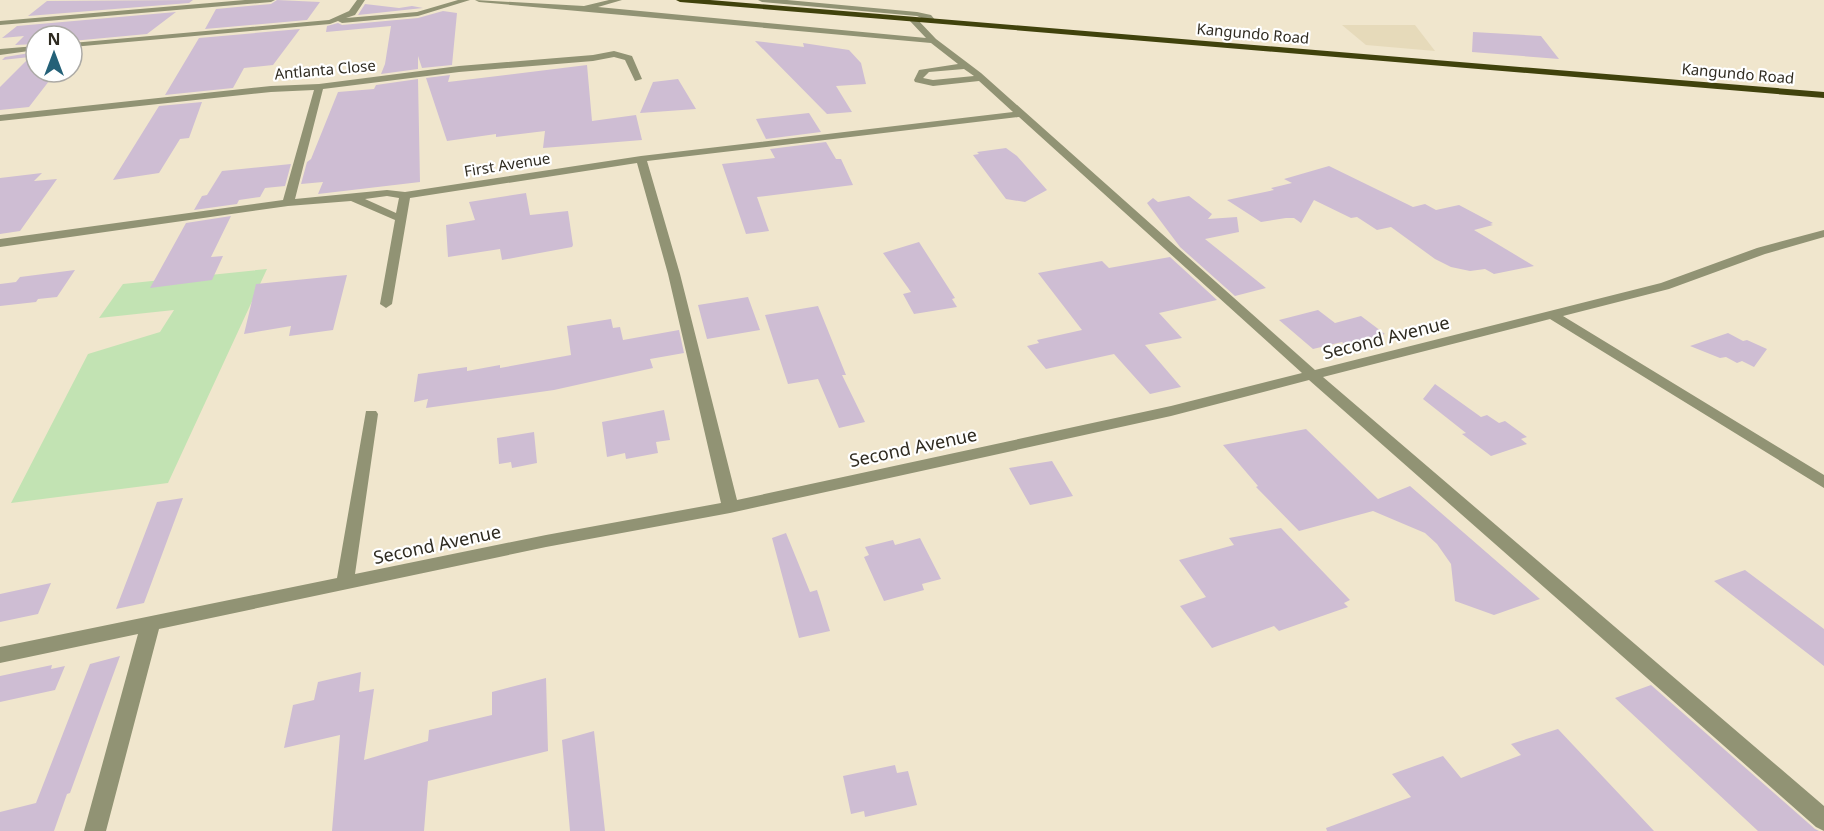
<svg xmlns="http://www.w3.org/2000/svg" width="1824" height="831" font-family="'Noto Sans',sans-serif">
<rect width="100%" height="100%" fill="#f0e6cd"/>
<path fill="#e6daba" d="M1342,25h73l20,26 -69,-6z"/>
<path fill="#c2e3b3" d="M267,269l-99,214 -157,20 77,-149 72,-22 14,-22 -75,8 24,-34z"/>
<path fill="#cebdd3" d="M193,0l-4,3 -161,13 19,-15z
M277,0l43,2 -13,18 -102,9 11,-20 55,-5z
M365,4l34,4 13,-2 11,2 -65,7z
M443,11l14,2 -5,52 -30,3 -4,-12v13l-37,5 4,-10 6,-38 -65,6 1,-6 11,-3 4,2 76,-7z
M176,12l-29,22 -75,7v-5h-36v8l-21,1 9,-9 -22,2 15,-12z
M300,29l-27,36 -29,3 -11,20 -68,7 34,-57z
M1473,32l68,4 18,23 -87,-7z
M755,41l49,6 -1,-4 46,7 12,13 5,21 -30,2 16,26 -25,2z
M36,52v20h20l-27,35 -29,3v-23l30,-30 -28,3 3,-3z
M587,65l5,56 44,-6 6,25 -99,8 2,-17 -49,6v-3l-49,7 -21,-63 24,-3 -2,7z
M418,79l2,103 -102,12 5,-12 -22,2 6,-22 4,-3 27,-67 36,-3 2,-4z
M678,79l18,30 -56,4 13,-31z
M202,102l-13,36 -9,1 -21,34 -46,7 46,-74z
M809,113l12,19 -55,7 -10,-20z
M826,142l10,17h5l12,26 -96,12 12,34 -23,3 -24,-70 53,-6 -5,-9z
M1006,148l11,8 30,34 -22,12 -19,-3 -33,-44 6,-1 -2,-2z
M291,164l-6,22 -20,2 -5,9 -21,3 -2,4 -43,6 8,-14 5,-1 15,-24z
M1329,166l84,41 12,-3 11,6 23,-5 34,18 -3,1 3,1 -19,5 60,36 -40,8 -9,-5 -15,2 -19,-4 -16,-8 -44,-32 -14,3 -20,-13 -6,1 -37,-18 -13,23 -7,-5h-8l-25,4 -34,-22 47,-10 -3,-2 21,-5 -8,-4z
M42,173l-8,8 23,-2 -37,52 -20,3v-56z
M526,193l4,22 38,-4 5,34 -1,2 -70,13 -2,-11 -52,8 -2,-32 29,-5 -6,-18z
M1189,196l23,18 -4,5 29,-2 2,15 -34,7 61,49 -31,8 -55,-49 -33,-44 6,-5 5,4z
M231,216l-20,41 12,-1 -11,24 -62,8 36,-65z
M919,242l36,56 -3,1 5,8 -43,7 -11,-20 8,-2 -28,-39z
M1170,257l47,43 -58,13 23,25 -37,7 36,42 -31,7 -36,-40 -68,15 -19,-23 12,-3 -2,-3 45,-10 -44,-57 64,-12 7,7z
M75,270l-18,27 -19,2 -2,3 -36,4v-22l16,-2 4,-5z
M347,275l-14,55 -44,6 2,-10 -47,8 12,-50z
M748,297l12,33 -53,9 -9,-34z
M818,306l28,69h-4l23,47 -26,6 -21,-49 -30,5 -23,-69z
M1318,310l17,13 26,-7 24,18 -40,11 -3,-3 -29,7 -34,-29z
M611,319l2,9 7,-1 3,13 56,-10 5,23 -34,6 3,9 -99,22 -128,18 2,-9 -14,3 4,-28 49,-7v4l33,-6v3l71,-13 -4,-29z
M1728,333l15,8 4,-1 20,9 -13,18 -12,-6 -5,2 -11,-6 -6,1 -30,-12z
M1435,384l46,33 6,-2 12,8 6,-2 22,16 -6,2 6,5 -36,12 -29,-22 4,-1 -43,-34z
M664,410l6,30 -14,2 2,11 -32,6 -1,-6 -18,4 -5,-35z
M1306,429l72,70 32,-13 130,113 -46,16 -39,-14 -4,-37 -14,-20 -12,-11 -52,-22 -74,20 -43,-44 2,-1 -35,-41z
M534,432l3,31 -25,5 -1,-6 -12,2 -2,-26z
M1052,461l21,35 -43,9 -21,-37z
M183,498l-39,105 -28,6 41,-107z
M1281,528l69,72 -6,3 4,4 -69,24 -5,-5 -62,22 -32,-42 26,-9 -27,-37 55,-15 -5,-7z
M786,533l24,59 7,-2 13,41 -31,7 -27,-100z
M920,538l21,41 -19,5 2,6 -40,11 -20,-44 5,-2 -4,-8 28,-7 2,5z
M1745,570l79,59v37l-110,-85z
M51,583l-13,31 -38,8v-28z
M120,656l-50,137 -3,1 -13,37h-54v-19l36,-9 54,-139z
M52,665l-1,4 14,-3 -10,24 -55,12v-26z
M361,672l-2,20 15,-3 -10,71 64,-19 1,-11 63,-15v-23l54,-14 2,73 -120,30 -4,50h-92l8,-96 -56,13 9,-43 21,-5 4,-18z
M1651,685l164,144 4,2h-61l-143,-133z
M1558,729l96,102h-327l-1,-3 85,-31 -19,-23 51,-18 18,22 60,-23 -10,-11z
M594,731l11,100h-35l-8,-91z
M895,765l2,8 11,-2 9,34 -52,12 -1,-6 -13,3 -8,-38z"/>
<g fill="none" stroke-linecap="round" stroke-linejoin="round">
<path fill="#919374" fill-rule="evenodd" d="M245,0h30l-4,2 -271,23v-4z
M357,0h8l-10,15 -9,3 71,-6 41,-12h12l-52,16 -76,7 -4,-2 -8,3 -258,23v-4l257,-23 20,-9z
M475,0l109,6 25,-6h13l-24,7 328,31 -17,-18 7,-2 20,21 45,34 334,297 346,-87 96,-35 67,-18v7l-59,17 -96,35 -106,27 261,159v13l-274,-169 -227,58 501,429v25l-8,-4 -507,-447 -138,36 -441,97 -184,34 -387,82 -53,202h-22l54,-197 -138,29v-16l337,-69 29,-167h10l2,3 -23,160 191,-39 175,-32 -53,-229 -31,-111 -227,35 -18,106 -6,4 -6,-4 15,-84 -44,-19 -63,5 -288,41v-8l283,-39 31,-110 -43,2 -271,29v-6l271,-29 48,-2 140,-18 134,-11 21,-4 18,5 10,23 -7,2 -10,-21 -11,-3 -21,4 -134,11 -136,17 -28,110 92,-9 18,2 236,-36 372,-44 -34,-31 -46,5 -18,-4 -1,-2 5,-10 39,-6 -27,-21 -452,-41zM964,69l10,7 -41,4 -10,-2 6,-6zM1019,117l283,256 -131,33 -434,94 -57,-226 -33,-113zM387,196l12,2 -3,15 -31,-14z
M758,0h29l130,12 14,3 5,6 -4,2 -15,-7 -155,-14z
M36,46v4l-36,5v-6z"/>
<path fill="#40420c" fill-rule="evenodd" d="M676,0h34l1114,92v6l-1144,-96z"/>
</g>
<g text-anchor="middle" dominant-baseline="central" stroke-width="4.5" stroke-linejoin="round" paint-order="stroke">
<g font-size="15" fill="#2f2b21" stroke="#fff">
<text transform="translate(1253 33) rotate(5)">Kangundo Road</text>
<text transform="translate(325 69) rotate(-5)">Antlanta Close</text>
<text transform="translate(1738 73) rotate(5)">Kangundo Road</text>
<text transform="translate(507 164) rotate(-9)">First Avenue</text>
</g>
<g font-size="18" fill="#2f2b21" stroke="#fff">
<text transform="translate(1386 337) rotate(-14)">Second Avenue</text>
<text transform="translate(913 447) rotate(-12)">Second Avenue</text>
<text transform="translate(437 544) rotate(-12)">Second Avenue</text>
</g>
</g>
<g transform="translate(54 54)"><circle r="28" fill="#ffffff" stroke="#acaaa6" stroke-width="1.5"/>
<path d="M0-4.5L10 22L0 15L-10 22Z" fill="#246178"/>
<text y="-9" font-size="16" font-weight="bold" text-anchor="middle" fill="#2f2b21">N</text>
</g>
</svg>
